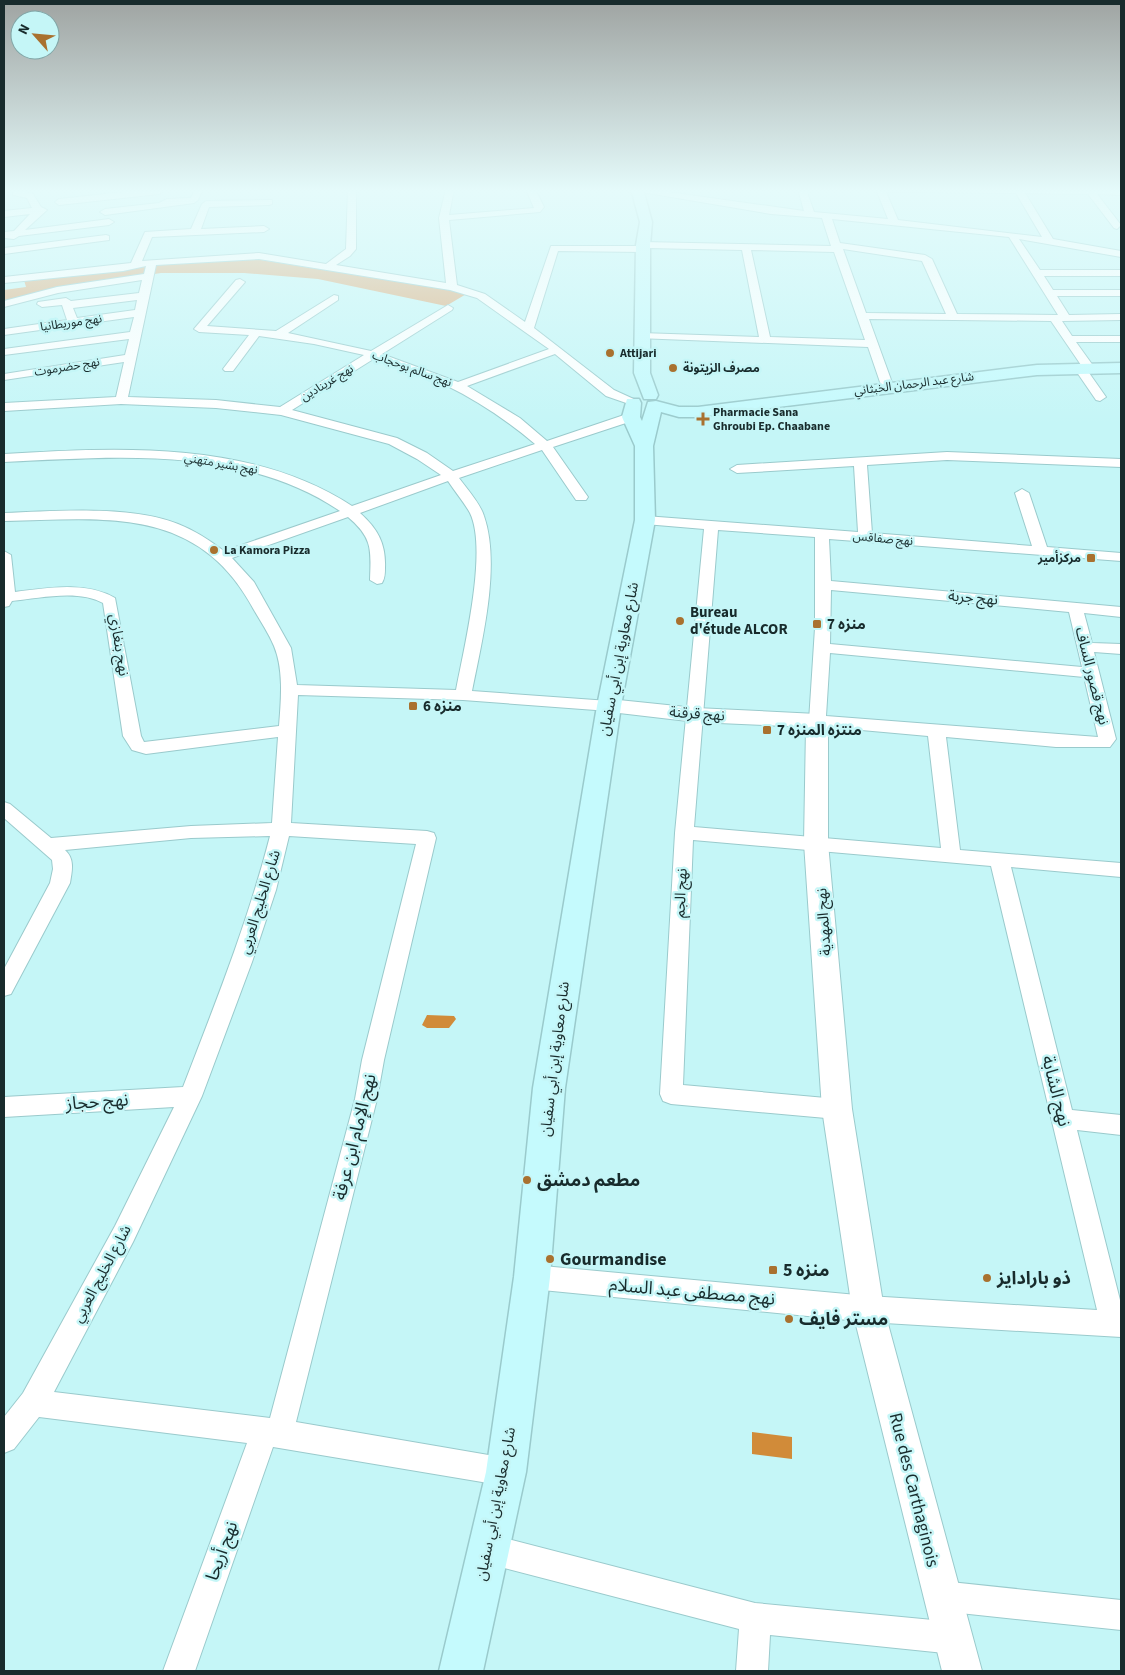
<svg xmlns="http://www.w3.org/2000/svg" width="1125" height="1675" font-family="'Source Sans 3','Noto Sans Arabic',sans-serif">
<rect width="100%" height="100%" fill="#c5f6f7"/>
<path fill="#dcaf81" d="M250,258l218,35 -22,13 -128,-27 -74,-6h-83l-119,18 -38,11v-12l22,-3 -2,-7c76,-9 150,-17 226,-22z"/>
<path fill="#d18b39" d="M427,1015l27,1 2,3 -7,9h-22l-5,-3z
M752,1432l40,5v22l-40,-5z"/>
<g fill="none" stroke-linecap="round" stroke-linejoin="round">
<defs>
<path id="minor" d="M151,189l12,2 -4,3 -100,11 -4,-3 4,-3z
M195,189h8l-5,11 -4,3 -89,12 -5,-3 5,-3 54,-6 8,-4 24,-1z
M348,189h8v60l-6,7 -14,9 110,18 -7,-65 7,-29h8l-5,26 85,-7 -8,-19h9l9,18 -4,5 -91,8 8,65 28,9 40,28 26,-76h88l1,-3 3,-1 188,4 -9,-28 -51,-4 -147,-25h23l157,22 -6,-22h8l8,23 74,7 -12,-30h245v6l-24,-1 24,31 -4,4 -3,-1 -26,-34 -63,-1 28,46 68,12v6l-102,-18 21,31h81v6h-77l9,14h68v6h-64l12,19 52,-1v6l-59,1 10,15h49v6h-45l18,25 -7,3 19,27 -6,4 -4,-1 -22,-32 7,-3 -30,-44 -182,-2 25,69 -6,4 -6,-4 -14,-41 -231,-9v-4l4,-1 118,4 -17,-87 -95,-2 -4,4 -85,-1 -24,77 80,62 24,11 -6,4 -26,-9 -51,-42 -88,32 53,32 27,23 80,-27 4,-1 6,4 -2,3 -82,27 35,50 -2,3h-10l-34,-50 -83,28c8,11 21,25 25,38 17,49 -2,125 -12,175l137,10 6,1 2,4 -2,4 -6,1 -146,-11 -165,-5 -7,128 136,8 7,2 2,5 -52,222 -7,39 -81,323 210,36 10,4 4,10 -4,10 -10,4 -233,-39 -78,224h-32l84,-228 -208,-26 -25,32 -10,4v-36l19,-24 92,-167 59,-119 -170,10v-20l179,-10c32,-83 65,-165 87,-251l-79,2 -126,12c10,9 7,21 5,33l-59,111 -7,2v-27l46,-86 3,-14 -1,-9 -48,-42v-16l6,2 41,34 140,-12 81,-3 6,-86 -132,17 -14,-4 -9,-14 -20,-133c-24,-14 -64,-5 -91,-2l-3,5 -5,1v-56l7,4 4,37c32,-4 71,-11 100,6l26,138 3,6 135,-16c2,-25 5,-56 -5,-80 -5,-12 -13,-24 -20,-36 -56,-105 -148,-91 -250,-89v-8c51,-2 127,-8 174,11 18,7 31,16 46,27l116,-40c-97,-66 -225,-54 -336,-49v-8c115,-7 247,-14 348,52l89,-31 -24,-16 -28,-15 -108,-29 -65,-7 -95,-4 -117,7v-8l112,-6 8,-35 -120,18v-6l121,-19 4,-16 -125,16v-6l126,-17 4,-15 -130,18v-6l63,-9 -5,-15 -20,2 -5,-3 1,-2 28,-4 5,3 68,-8 3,-13 -84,13 -54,14v-6l53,-14 87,-13 2,-8 -23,5 -119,12v-6l127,-14 14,-31 46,-3 11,-25 4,-3 66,-1v4l-3,1 -60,2 -8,22 63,-3 5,3 -5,3 -112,5 -10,24 117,-8 67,11 20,-15zM886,192l130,1 26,44 -144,-17zM832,219l177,18 49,78 -101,-1 -25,-55 -7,-4 -85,-12zM843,249l79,12 24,53 -80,-1zM751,250l83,2 31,88 -95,-3zM259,259l191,31 27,8 72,51 -91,33 -76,-28 70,-44 1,-2 -5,-3 -77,46 -83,-18 50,-33v-4l-4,-1 -58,36 -69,-5 38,-44 -5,-3 -4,1 -42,49 5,3 50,3 -26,34 2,2h8l26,-35 55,8 50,11 -84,52 -64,-7 -88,-3 28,-132zM137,300l-2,10 -58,8 -4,-10zM375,358c60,17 113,46 160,86l-82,27 -26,-18 -30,-15 -105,-28zM448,481c7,11 16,21 22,32 18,37 -6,135 -14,177l-159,-5 -6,-37 -37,-66 -22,-24 116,-41c25,21 23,33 22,63l7,4 5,-1c3,-5 3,-10 3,-15 1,-24 -7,-39 -25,-55zM289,836l127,8 -54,216 -7,39 -85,319 -216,-26 79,-150 69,-146 50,-134 24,-72z
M16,190l17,4 8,13 6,3 -22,20 84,-11 5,3 -5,3 -90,11 -5,3 -10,-1v-6l10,-1 16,-17 -26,3v-6l28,-3 -5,-10 -14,-3v-4z
M106,235l3,1v4l-105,14v-6z
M947,452l174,7v8l-174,-7 -80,5 5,68 160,13 -17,-53 7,-4 7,4 18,54 74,6v8l-292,-22 2,42 290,26v10l-37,-4 8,30 29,1v10l-27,-2 22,87 -6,8h-54l-110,-10 14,113 161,13v14l-110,-10 61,243 49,5v20l-44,-5 44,174v33l-253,-15 -336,-33 -9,-3 -4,-9 4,-9 9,-3 336,31 229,14 -106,-444 -298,-26 -10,245 154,14 8,3 3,7 -3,7 -8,3 -166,-15 -8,-3 -3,-7 15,-261 29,-304 -59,-5 -7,-4 7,-4 213,16 -4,-66 -117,7 -7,-4 7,-4zM718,530l97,7v91l-6,93 2,4 6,1 111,10 13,112 -247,-21zM831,590l238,22 13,55 -252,-23zM830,653l254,24 14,60 -272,-21z
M489,1534l266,69 199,19 11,5 5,11 -5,11 -11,5 -184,-19 -2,36h-32l3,-42 -250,-65 -11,-4 -4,-11 4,-11z
M941,1581l180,19v30l-180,-19 -11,-4 -4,-11 4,-11z"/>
<path id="tertiary" d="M609,699l87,9 121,6 8,2 3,5v122l24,266 32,200 98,362h-40l-90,-362 -30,-200 -18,-266 2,-116 -110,-5 -94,-11 -4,-5 4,-5z"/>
<path id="secondary" d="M631,189h12l9,33 -2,23v128l8,22 -2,4h-12l-10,-26 2,-128 4,-23z
M1121,363v10l-84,2 -339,42h-19l-18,-5 -8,34 2,74 -34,186 -56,382 -15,189 -24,195 -43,199h-44l47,-199 28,-195 19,-189 64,-382 38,-186v-74l-13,-29 5,-18h12l2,4 -1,14 2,4 6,-19 8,-1 23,6h19l339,-42z"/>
</defs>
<use href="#minor" stroke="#9acacc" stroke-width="2"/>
<use href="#tertiary" stroke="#9acacc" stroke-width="2"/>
<use href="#secondary" stroke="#9acacc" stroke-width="3"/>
<use href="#minor" fill="#fff" fill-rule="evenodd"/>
<use href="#tertiary" fill="#fff" fill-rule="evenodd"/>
<use href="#secondary" fill="#c5fafd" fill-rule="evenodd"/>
</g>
<linearGradient id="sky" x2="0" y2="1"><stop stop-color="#9fa4a2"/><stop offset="0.45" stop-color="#e5fbfb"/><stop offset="1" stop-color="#e5fbfb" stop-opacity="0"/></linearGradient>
<rect width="1125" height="424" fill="url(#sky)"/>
<g fill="#a9712f" stroke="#c5f6f7" stroke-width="2">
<circle cx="610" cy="353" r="5"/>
<circle cx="673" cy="368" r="5"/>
<path d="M700.5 411.5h5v5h5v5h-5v5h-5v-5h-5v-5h5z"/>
<circle cx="214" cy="550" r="5"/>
<rect x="1086" y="553" width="10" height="10" rx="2.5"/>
<circle cx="680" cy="621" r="5"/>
<rect x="812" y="619" width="10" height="10" rx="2.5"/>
<rect x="408" y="701" width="10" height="10" rx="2.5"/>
<rect x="762" y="725" width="10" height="10" rx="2.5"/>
<circle cx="527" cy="1180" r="5"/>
<circle cx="550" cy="1259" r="5"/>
<rect x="768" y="1265" width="10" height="10" rx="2.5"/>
<circle cx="987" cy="1278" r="5"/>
<circle cx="789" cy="1319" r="5"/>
</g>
<g text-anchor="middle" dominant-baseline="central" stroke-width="5" stroke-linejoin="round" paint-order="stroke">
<g font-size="12" fill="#182b2c" stroke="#c5f6f7">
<text transform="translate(71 323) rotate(-8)">نهج موريطانيا</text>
<text transform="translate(67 367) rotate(-9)">نهج حضرموت</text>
<text transform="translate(412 369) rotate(20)">نهج سالم بوحجاب</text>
<text transform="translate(327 383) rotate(-31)">نهج غرينادين</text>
<text transform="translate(914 384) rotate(-7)">شارع عبد الرحمان الخبثاني</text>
<text transform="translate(221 464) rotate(10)">نهج بشير متهني</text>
<text transform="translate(883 539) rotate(5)">نهج صفاقس</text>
</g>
<g font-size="12" font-weight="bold" fill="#182b2c" stroke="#c5f6f7" text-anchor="start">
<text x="620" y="353">Attijari</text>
<text x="683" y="368">مصرف الزيتونة</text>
<text x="713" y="412">Pharmacie Sana<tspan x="713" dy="14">Ghroubi Ep. Chaabane</tspan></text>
<text x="224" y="550">La Kamora Pizza</text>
<text x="1081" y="558" text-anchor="end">مركزأمير</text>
</g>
<g font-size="15" fill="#182b2c" stroke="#c5f6f7">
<text transform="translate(973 598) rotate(5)">نهج جربة</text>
<text transform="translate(119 645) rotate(81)">نهج بنغازي</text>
<text transform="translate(619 659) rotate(-79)">شارع معاوية إبن أبي سفيان</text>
<text transform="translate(1092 676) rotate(76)">نهج قصور الساف</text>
<text transform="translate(697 714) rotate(4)">نهج قرقنة</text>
<text transform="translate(681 893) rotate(-87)">نهج الجم</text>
<text transform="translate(260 902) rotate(-73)">شارع الخليج العربي</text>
<text transform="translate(824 922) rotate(-94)">نهج المهدية</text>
<text transform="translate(555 1059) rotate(-83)">شارع معاوية إبن أبي سفيان</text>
<text transform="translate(102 1274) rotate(-62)">شارع الخليج العربي</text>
<text transform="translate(496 1504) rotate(-79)">شارع معاوية إبن أبي سفيان</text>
</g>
<g font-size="15" font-weight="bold" fill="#182b2c" stroke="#c5f6f7" text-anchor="start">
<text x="690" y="612">Bureau<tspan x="690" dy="17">d'étude ALCOR</tspan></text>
<text x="827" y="624">منزه 7</text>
<text x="423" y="706">منزه 6</text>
<text x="777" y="730">منتزه المنزه 7</text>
</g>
<g font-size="18" fill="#182b2c" stroke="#c5f6f7">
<text transform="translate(1056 1091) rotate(76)">نهج الشابة</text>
<text transform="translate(97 1102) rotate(-4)">نهج حجاز</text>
<text transform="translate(355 1137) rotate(-76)">نهج الإمام ابن عرفة</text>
<text transform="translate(692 1292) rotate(5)">نهج مصطفى عبد السلام</text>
<text transform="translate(914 1490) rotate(76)">Rue des Carthaginois</text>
<text transform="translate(222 1551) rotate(-70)">نهج أريحا</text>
</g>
<g font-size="18" font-weight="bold" fill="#182b2c" stroke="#c5f6f7" text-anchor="start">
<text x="537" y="1180">مطعم دمشق</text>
<text x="560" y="1259">Gourmandise</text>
<text x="783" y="1270">منزه 5</text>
<text x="997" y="1278">ذو بارادايز</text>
<text x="799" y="1319">مستر فايف</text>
</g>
</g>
<rect width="1125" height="1675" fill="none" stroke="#182b2c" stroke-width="10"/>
<g transform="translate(35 35) rotate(297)"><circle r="24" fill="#c5f6f7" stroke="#80a5a6"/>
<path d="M0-4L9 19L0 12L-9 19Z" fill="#a9712f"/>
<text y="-8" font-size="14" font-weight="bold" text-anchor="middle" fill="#182b2c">N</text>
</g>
</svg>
